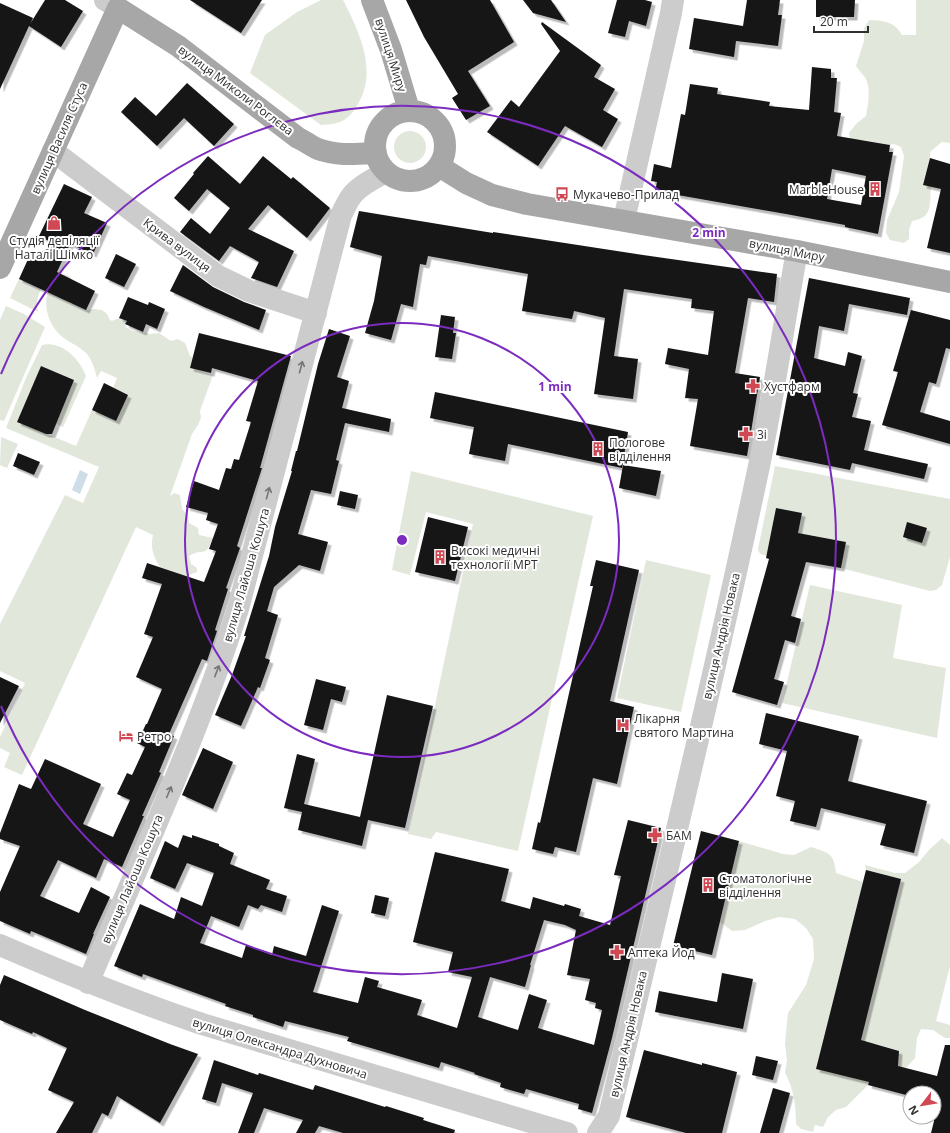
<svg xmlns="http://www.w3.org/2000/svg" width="950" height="1133" font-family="'Open Sans',sans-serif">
<defs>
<filter id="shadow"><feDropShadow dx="3.5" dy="3.5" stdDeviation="0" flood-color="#0004"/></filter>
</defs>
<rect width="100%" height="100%" fill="#fff"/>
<path fill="#e2e7dc" d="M321,0h22c16,31 35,71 15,104 -10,17 -17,20 -37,21l-71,-52 15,-38 32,-23z
M916,0h34v143l-8,-1 -12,10v6l-7,26 8,3c-2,16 3,31 -19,34l-3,9v9l-5,4 -14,-3 -4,-7 1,-13 12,-28 5,-36 -3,-9 -7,-3 -4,1 -27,-5 -13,3 -1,-10 7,-9 10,-8c2,-11 5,-27 0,-37 -2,-4 -7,-8 -10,-13l8,-25v-13l5,-8c15,1 25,1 33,15h14z
M394 147a16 16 0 1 1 32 0a16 16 0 1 1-32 0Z
M64,274l7,3 1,8 -4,17 19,8 7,-1 8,1 5,4 3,6 2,1 7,-3 8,3 -2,3 2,4 6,3 10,1 7,2 9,-1 12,8 7,-2 7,4 5,13 3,2 -3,10 23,7 -13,36 1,7 -3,7 -6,9 -22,62 4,-3 6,2 2,14 6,6 1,8 9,5 1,7 14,3c-8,21 -9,9 -24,18l2,8 6,4v4l-11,4 -26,-9c-7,-11 -10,-20 -7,-32l-17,-8 -114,248 -18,-8 6,-14 -10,-5v-11l25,-54 -25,-12v-47l65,-129 18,8 16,-36 -93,-39 20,-50 16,-33c19,-5 38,14 44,31l-23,51 -7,-3 18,-44 -33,-14 -23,56 58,24 16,-36 23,11 13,-25 -15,-8 4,-10 -16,-7 -4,7c-2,-8 -5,-19 -11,-25 -7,-7 -18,-11 -26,-18 -11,-11 -17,-28 -12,-43l3,2 7,-16z
M19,279l22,10c-4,9 -5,14 -3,23l-28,-14z
M6,306l18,8 21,13 -41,94 -4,-1v-100z
M1,437l17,7 -11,24 -7,-3z
M775,466l175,33v58l-8,28 -6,5 -6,1 -89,-23 5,-26 -48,-9 4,-20 -26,-5 -9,47c-6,0 -8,-1 -9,-6z
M411,471l182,45 -75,335 -82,-19 -5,7 -23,-5 65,-310 -47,-12 -16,63 -18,-5z
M646,560l65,15 -30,137 -64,-14z
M810,585l92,20 -9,53 53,10 -9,70 -155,-35z
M942,838l8,7v121l-14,55 14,4v13h-5l-12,-8 -12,-1 -4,9 -2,20 -9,10 -8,-2 1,-15 -23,-7 -8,41 -22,22 -10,3 -8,7 -5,10 -8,-2 -2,7 -12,-3 -5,-5c0,-18 -2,-35 -11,-51l2,-13 -2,-16 3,-31 18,-28 8,-26 -1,-20 -7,-11 -11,-9 -16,-2 -14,4 -20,9 -13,1 -12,-9 19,-81 44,13 11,1 17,-8c18,6 23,6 25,26l27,9 3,-12 -1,-5 30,8h10l14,-11 10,-12z"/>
<path fill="#cddee8" d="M80,470l8,4 -8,20 -8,-4z"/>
<path fill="#161616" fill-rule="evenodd" filter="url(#shadow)" d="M45,0h20l18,11 -22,36 -32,-21 -29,63v-86l33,15 -3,6z
M190,0h72l-21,33z
M406,0h84l24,42 -46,29 22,35 -24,14 -14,-22 6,-4 -34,-57z
M523,0h28l15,22 -33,-9z
M617,0h28l7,2 -6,24 -17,-5 -4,16 -17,-4z
M747,0h33l-2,15h4l-4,31 -42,-5 -2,16 -45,-8 5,-31 49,8z
M816,0h39l-1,17h-38z
M542,22l59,43 -7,12 21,12 -12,21 15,9 -16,28 -37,-21 -27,40 -51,-34 24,-32 8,7 41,-56 -19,-27z
M812,67l19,2v9h6l-3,34 7,1 -4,23 53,9 -1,7h4l-15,82 -33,-7v-2l-59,-11 -131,-23 2,-9 -6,-1 3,-17 17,4 10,-54 4,1 5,-31 28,4 -1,6 53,8 -1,4 40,4zM832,169l34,7 -5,29 -34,-6z
M187,83l47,41 -20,22 -30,-28 -27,28 -36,-34 14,-15 21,19z
M208,156l32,28 23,-28 28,23 2,-2 37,31 -23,30 -39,-33 -20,24 46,22 -17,36 -26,-9 8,-16 -29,-16 -11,15 -39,-29 11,-14 19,16 20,-26 -23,-19 -18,22 -15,-13 20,-24 -1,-1z
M930,158l20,6v89l-23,-5 14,-59 -18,-4z
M64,184l28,13 -8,16 23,10 -14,31 -23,-10 -13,28 38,19 -9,19 -67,-31 10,-22 28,-12 -18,-9z
M359,211l134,22v-1l150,23 134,19 -3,28 -26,-4 -13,75 25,4 -13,79 -57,-10 8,-47 -13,-1 4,-29 -24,-5 3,-16 40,7 6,-44 -23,-3 1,-9 -68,-10 -10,67 24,3 -5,40 -39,-5 11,-76 -31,-7 -2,8 -50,-8 6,-37 -100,-18 -2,9 -6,-1 -7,43 -12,-3 -10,36 -26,-7 9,-32 8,-45 -32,-9z
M116,254l20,10 -12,23 -19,-9z
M183,265l30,22 31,15 22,8 -7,20 -55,-23 -34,-16z
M809,278l101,20 -3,17 -58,-11 -5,27 -25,-5 -5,32 31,8 3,-14 14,4 -9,37 5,1 -6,23 19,4 -7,29 64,14 -4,15 -72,-16 -2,7 -74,-15z
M128,297l20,8 1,-3 16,7 -8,20 -11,-5 -3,8 -18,-8 2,-3 -8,-3z
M911,310l39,10v29l-4,-1 -10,36 -7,-2 -9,30 30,9v23l-68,-19 16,-53 -5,-1z
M441,315l14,2 -2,16h3l-4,26 -17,-2z
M329,329l21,7 -13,41 12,4 -7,27 49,11 -2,13 -44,-9 -9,37 3,1 -8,33 -20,-4 -13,44 30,8 -8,29 -21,-6 -25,22 -7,24 11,4 -13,43 5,2 -10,28 -2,-1 -17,39 -26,-11 17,-40 14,-39h-2l25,-80 6,-29 17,-56h-1l5,-20h1l21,-87z
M199,333l92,23 -31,112h2l-25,78 3,2 -14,40 2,1 -13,41 2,1 -10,30 -5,-2 -33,75 5,2 -15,36 2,1 -19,43h2l-22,51 -18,-8 -8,19 -38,-18 -18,36 39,17 12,-26 19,10 -17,37h1l-8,20 -55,-23 -1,3 -30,-13v-29l20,-46 -20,-7v-6l19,-49 12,5 14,-30 56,25 -18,40 30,13 17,-37 -13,-6 10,-21 5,2 13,-28 -8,-4 9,-19h1l15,-35 -26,-12 17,-40 -9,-3 18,-50 -20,-6 5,-15 57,19 12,-31 -7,-2 9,-25 -12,-4 2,-7 -22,-6 8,-26 25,9 7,-22 5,1 3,-10 5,1 12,-38 -5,-1 12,-40 -46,-13 -1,5 -21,-5z
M41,366l33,14 -22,54h-6l-29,-12z
M104,383l24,12 -12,26 -24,-11z
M435,392l193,40 -6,36 -114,-24 -3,17 -36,-7 5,-27 -44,-9z
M18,453l22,9 -6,13 -21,-9z
M623,465l38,6 -5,25 -37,-8z
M340,491l18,4 -3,14 -18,-4z
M776,508l26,5 -4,20 48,9 -5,26 -35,-6 -15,54 10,3 -6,24 -10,-3 -11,39 10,3 -7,23 -45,-13 37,-133 -3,-1z
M428,517l40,10 -13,54 -40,-9z
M907,522l20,6 -5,15 -19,-6z
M596,560l43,10 -29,131 24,6 -17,77 -24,-6 -17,74 -21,-5 -2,7 -21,-5 6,-27 2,1 53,-237h-3z
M0,677l19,9 -19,37z
M316,679l30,8 -4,15 -11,-3 -8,31 -19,-5z
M387,695l46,11 -28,122 -37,-8 -6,26 -64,-16 4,-18 -18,-4 13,-54 18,5 -11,45 56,13z
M766,713l93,23 -11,45 79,20 -13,52 -34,-8 6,-21 -65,-16 -5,19 -26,-6 5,-20 -19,-5 11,-45 -28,-7z
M203,748l30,14 -20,47 -31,-14z
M628,820l33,8 -49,210 -20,75 -14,-4 1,-5 -53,-15 -2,5 -24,-7 1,-4 -27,-9 1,-1 -34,-11 -2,6 -92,-27 2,-4 -64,-16 -2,6 -30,-10v-2l-28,-9 1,-2 -83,-30 -1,3 -28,-11 26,-62 34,15 7,-22 21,9 12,-33 -27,-10 -12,26 -25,-11 15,-37 13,7 5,-13 9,3v-3l27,9v2l15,7 -4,11 40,16 -4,9 21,7 -5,16 -21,-7 -3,4 -10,-4 -9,22 -28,-11 -11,27 42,15 4,-13 26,10 2,-9 32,10 16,-51 17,6 -26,81 45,11 7,-26 14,4 -2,6 45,13 -5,15 40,13 15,-51 -24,-5 5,-20 -40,-10 22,-90 74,17 -8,32 29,8 3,-12 31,9 1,-2 16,5 -2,7 31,9 11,-49 -7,-1zM544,920l21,5 11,5 -9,45 23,4 -5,21 11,3 -1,5 7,2 -8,35 -56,-17 9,-28 -18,-6 -11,36 -40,-13 12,-40 35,10 6,-22h-1z
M701,831l38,10 -27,114 -39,-9z
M866,870l35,9 -40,161 38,11 -1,15 39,10 8,-31h5v88h-19l3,-12v-28h-24v3l-42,-11 1,-3 -53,-13z
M375,895l14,3 -4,18 -14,-3z
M722,973l31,6 -10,50 -88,-17 4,-21 58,11z
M4,975l81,35 85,34 28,10 -38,69 -43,-27 -9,20 -6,-3 -10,20h-36l18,-31 -26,-12 19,-42 -34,-16 -1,2 -32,-14v-35z
M644,1050l58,15v-2l35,9 -15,61h-36l-60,-16z
M756,1056l22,5 -5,19 -21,-5z
M214,1060l44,15 1,-2 54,17 2,-5 70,22 1,-1 38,12 -1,2 32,10 -1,3h-111l-24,-7 -4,7h-19l7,-13 -39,-12 -10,25h-16l15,-40 -31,-10 -6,20 -14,-4z
M773,1088l17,5 -11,40h-19z"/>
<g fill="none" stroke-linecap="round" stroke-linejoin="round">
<path stroke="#ccc" stroke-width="22" d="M105,0l13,8
M53,151l165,125 31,15 67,22
M624,220l47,-207 2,-13
M0,945c67,29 134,56 202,79l365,109
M88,983c53,-124 109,-246 150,-374l103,-394c4,-7 7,-16 13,-22 8,-9 21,-15 32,-21
M598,1133l11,-17c51,-216 104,-433 150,-650 15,-71 25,-144 38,-215"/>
<path stroke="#a7a7a7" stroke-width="22" d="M372,0l19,50 18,60
M375 146a35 35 0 1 1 70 0a35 35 0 1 1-70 0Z
M439,166l27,17 26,12 35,9 270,47 153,31
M0,268l118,-260 60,38 120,92c7,3 13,8 20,11 18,7 39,5 58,4"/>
</g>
<defs><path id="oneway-shaft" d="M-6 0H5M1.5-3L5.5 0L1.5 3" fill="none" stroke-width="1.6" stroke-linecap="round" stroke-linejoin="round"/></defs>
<g stroke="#767676">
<use href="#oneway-shaft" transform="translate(301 367) rotate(-75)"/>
<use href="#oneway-shaft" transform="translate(268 493) rotate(-75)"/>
<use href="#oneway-shaft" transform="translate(217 671) rotate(-69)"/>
<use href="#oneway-shaft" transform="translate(169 792) rotate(-67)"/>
</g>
<g fill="none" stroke="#7b2cbf" stroke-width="2">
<circle cx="402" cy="540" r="217"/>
<path d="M1 374A434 434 0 1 1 1 706"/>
</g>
<defs>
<symbol id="building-bare" viewBox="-9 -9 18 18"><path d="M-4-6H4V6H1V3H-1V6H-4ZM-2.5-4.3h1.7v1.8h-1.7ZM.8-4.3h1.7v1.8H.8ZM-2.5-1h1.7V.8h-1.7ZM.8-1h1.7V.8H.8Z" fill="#d04853" stroke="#fff" stroke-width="2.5" paint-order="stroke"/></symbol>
<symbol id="bus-bare" viewBox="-9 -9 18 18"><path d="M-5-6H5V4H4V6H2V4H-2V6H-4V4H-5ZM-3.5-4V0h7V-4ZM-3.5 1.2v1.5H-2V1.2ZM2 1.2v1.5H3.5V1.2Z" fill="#d04853" stroke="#fff" stroke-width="2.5" paint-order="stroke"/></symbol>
<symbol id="shop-bare" viewBox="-9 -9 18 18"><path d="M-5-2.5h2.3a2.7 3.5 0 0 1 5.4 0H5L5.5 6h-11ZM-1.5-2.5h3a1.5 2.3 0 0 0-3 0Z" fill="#d04853" stroke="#fff" stroke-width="2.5" paint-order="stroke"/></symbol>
<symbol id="pharmacy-bare" viewBox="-9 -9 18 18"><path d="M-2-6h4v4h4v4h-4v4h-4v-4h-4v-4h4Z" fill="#d04853" stroke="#fff" stroke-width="2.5" paint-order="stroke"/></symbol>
<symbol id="hospital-bare" viewBox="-9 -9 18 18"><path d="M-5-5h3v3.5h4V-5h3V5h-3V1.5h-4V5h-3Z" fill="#d04853" stroke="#fff" stroke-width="2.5" paint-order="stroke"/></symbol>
<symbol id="hotel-bare" viewBox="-9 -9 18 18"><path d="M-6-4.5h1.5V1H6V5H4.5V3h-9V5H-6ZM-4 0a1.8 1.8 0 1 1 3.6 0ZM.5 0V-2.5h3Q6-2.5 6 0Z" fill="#d04853" stroke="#fff" stroke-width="2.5" paint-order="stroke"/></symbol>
</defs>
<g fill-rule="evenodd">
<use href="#building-bare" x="865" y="179" width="20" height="20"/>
<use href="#bus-bare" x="552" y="184" width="20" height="20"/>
<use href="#shop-bare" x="44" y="213" width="20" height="20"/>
<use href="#pharmacy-bare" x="743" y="376" width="20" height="20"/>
<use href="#pharmacy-bare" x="736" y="424" width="20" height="20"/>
<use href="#building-bare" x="588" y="439" width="20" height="20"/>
<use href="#building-bare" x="430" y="547" width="20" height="20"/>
<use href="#hospital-bare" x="613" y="715" width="20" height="20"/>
<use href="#hotel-bare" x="116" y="726" width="20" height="20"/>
<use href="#pharmacy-bare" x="645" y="825" width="20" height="20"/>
<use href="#building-bare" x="698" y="875" width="20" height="20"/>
<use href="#pharmacy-bare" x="607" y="942" width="20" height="20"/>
</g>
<g text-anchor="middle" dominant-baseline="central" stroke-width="4" stroke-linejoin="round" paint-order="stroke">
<g font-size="12" fill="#2f2f2f" stroke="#fff">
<text transform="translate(391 55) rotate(72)">вулиця Миру</text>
<text transform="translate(236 90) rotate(37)">вулиця Миколи Роглєва</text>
<text transform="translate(59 138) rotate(-66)">вулиця Василя Стуса</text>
<text transform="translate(177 245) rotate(37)">Крива вулиця</text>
<text transform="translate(787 250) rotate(11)">вулиця Миру</text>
<text transform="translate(246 575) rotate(-74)">вулиця Лайоша Кошута</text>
<text transform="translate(721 636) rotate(-77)">вулиця Андрія Новака</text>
<text transform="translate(132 879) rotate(-67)">вулиця Лайоша Кошута</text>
<text transform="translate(628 1034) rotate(-77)">вулиця Андрія Новака</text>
<text transform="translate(280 1048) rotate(17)">вулиця Олександра Духновича</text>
</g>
<g font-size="12" fill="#2f2f2f" stroke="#fff" text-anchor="start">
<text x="864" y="189" text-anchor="end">MarbleHouse</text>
<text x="573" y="194">Мукачево-Прилад</text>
<text x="54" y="240" text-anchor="middle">Студія депіляції<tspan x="54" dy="14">Наталі Шімко</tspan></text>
<text x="764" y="386">Хустфарм</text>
<text x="757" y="434">3і</text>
<text x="609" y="442">Пологове<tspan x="609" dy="14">відділення</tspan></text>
<text x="451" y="550">Високі медичні<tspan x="451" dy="14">технології МРТ</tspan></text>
<text x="634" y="718">Лікарня<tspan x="634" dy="14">святого Мартина</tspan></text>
<text x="137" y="736">Ретро</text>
<text x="666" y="835">БАМ</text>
<text x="719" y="878">Стоматологічне<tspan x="719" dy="14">відділення</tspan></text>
<text x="628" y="952">Аптека Йод</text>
</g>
</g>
<circle cx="402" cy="540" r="6" fill="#7b2cbf" stroke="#fff" stroke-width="2"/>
<g font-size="12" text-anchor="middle" font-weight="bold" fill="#7b2cbf" stroke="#fff" stroke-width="4" stroke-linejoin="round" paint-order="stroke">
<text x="709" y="237">2 min</text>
<text x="555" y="391">1 min</text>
</g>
<g transform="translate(922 1105) rotate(239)"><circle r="19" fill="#ffffff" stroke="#acacac"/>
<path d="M0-3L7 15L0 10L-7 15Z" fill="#d04853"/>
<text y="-6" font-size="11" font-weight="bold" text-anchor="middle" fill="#2f2f2f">N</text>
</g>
<path d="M814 26v6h54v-6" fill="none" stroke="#2f2f2f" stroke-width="2"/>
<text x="820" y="26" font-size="12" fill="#2f2f2f" stroke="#ffffff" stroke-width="3" paint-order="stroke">20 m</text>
</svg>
